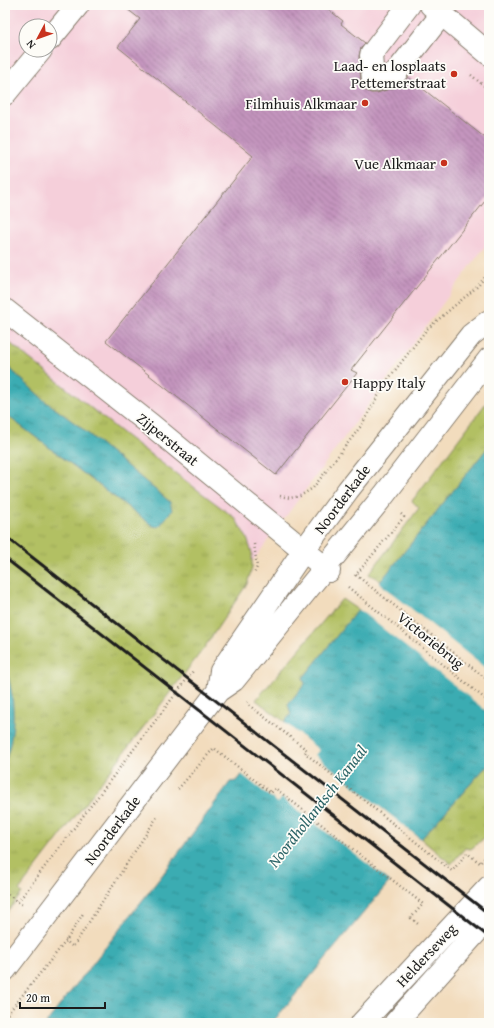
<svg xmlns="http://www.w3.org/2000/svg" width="494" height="1028" font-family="'Gentium Book Plus',serif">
<defs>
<pattern id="grass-tufts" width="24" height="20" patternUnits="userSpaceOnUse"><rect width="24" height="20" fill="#b2c063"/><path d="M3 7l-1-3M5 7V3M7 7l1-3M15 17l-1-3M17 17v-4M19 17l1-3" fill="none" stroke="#98a455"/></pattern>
<pattern id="water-ripples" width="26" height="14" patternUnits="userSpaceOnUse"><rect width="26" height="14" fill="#3aacb2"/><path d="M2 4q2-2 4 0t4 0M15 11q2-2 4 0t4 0" fill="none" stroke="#308b90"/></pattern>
<pattern id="building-back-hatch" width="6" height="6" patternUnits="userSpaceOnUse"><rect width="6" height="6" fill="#c494be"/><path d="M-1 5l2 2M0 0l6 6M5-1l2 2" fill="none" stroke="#9e789a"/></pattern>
</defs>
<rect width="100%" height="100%" fill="#fdfcf7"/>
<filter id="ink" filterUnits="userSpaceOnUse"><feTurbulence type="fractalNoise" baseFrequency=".025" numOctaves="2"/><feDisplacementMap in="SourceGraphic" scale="8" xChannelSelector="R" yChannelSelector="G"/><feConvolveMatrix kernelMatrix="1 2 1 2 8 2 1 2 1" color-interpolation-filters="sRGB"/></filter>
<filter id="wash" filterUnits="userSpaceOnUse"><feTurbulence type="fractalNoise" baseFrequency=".012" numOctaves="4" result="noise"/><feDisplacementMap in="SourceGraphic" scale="16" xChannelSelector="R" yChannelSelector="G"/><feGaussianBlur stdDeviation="0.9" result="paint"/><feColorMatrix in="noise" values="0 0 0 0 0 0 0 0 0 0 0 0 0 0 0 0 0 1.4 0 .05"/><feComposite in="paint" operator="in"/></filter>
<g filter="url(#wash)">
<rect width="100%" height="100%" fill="#f2dcbd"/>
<path fill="#f5cfda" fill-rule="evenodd" d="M5,5h484v236l-267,362 -217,-178zM26,26h24v24h-24z"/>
<path fill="url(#grass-tufts)" stroke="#676e40" d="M5,339l121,97 109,82 12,20 5,15v15l-5,16 -43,64 -185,242 3,3 -17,22v-153c9,-25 9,-70 0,-95v-253l148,112 17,-24 -90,-75 -35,-26 -40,-37z
M489,399v47l-108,135 -12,-7 50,-66 -7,-7z
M342,599l16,11 -55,68 2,6 -17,20 3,10 -6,8 -29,-22z
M489,765v69l-18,15 -6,-1 -14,16 -30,-25 62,-69z"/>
<path fill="url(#water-ripples)" stroke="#2b6467" d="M5,364l40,37 35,26 90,75 2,8 -13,17 -6,-1 -148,-112z
M489,446v319l-6,5 -62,69 -17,-12 -32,40 18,14 -118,142h-226l117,-149 67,-92 7,-1 11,-14 22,19 32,-40 -24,-16 13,-16 -3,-10 17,-20 -2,-6z
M5,667c11,30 11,65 0,95z"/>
<path fill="#f2dcbd" d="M378,582l111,89v42l-132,-105z
M283,721l36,29 -4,5 108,86h-3l-15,-11 -30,37 16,13v2l-109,-84 -4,5 -38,-30 7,-8h2l21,19 29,-38 -22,-15v-2z"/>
<g id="blocks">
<path fill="url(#building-back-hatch)" d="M122,5h201l20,16 -2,3 24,19 -4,5 -2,8 2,26 4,8 6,3h6l22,-7 9,-9 81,64v55l-138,174 6,3 -81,102 -170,-134 147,-185 -135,-109 22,-28z"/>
</g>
</g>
<g filter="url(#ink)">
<use href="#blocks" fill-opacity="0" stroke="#877c6c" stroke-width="1"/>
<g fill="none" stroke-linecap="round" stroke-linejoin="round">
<defs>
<path id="minor" d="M50,39l28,-34
M373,81l22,-7 47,-60
M373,81l-2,-26 38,-50
M5,94l36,-44
M5,310l145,114 179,147"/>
<path id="major" d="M431,5l58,49
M218,691l3,-20 83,-121 44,-60 123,-155 18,-14
M5,970l213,-279 16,-11 150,-185 105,-136
M362,1023l127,-136
M395,1023l94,-105"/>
</defs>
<use href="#minor" stroke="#877c6c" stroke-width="24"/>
<use href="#major" stroke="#877c6c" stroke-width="24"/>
<path stroke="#877c6c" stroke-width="2.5" stroke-dasharray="1 3" stroke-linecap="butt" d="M488,5l1,1
M471,75l18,15
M280,496l10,2 10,-2 13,-8 48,-62 25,-44 41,-53 51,-43 11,-14
M254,544l3,23 -3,7
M356,575l133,106
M355,576l49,-59 -3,-3
M348,587l141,115
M248,702l-1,1 7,6 53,41 -2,3 147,118 15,-18 13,10
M178,789l36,-41 57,45 4,-5 148,116 -12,14 7,6
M481,862l8,-9
M5,892l17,13
M18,902l175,-231
M65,940l8,7 84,-130
M5,1017l61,-76 18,-29"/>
<use href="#minor" stroke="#fff" stroke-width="22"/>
<use href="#major" stroke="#fff" stroke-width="22"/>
<path stroke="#1c1c1c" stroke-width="3" d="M5,536l484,378
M5,558l484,379"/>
</g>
</g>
<g fill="#c8321e" stroke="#fdfcf7" stroke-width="1.5">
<circle cx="454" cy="74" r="4"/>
<circle cx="365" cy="103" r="4"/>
<circle cx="444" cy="163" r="4"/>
<circle cx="345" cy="382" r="4"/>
</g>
<g text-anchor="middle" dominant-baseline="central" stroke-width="3.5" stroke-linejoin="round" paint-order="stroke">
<g font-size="15" fill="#1c1c1c" stroke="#fdfcf7" text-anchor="end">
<text x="446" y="65">Laad- en losplaats<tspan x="446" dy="17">Pettemerstraat</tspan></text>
<text x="357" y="103">Filmhuis Alkmaar</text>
<text x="436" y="163">Vue Alkmaar</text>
<text x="353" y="382" text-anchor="start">Happy Italy</text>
</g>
<g font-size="15" fill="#1c1c1c" stroke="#fdfcf7">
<text transform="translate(168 439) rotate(39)">Zijperstraat</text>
<text transform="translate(342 499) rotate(-53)">Noorderkade</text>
<text transform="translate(431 640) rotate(39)">Victoriebrug</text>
<text transform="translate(112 830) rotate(-53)">Noorderkade</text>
<text transform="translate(426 955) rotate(-47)">Helderseweg</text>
</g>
<g font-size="16" font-style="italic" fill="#2b6467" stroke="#fdfcf7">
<text transform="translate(317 806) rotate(-52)">Noordhollandsch Kanaal</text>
</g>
</g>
<rect width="494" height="1028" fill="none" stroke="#fdfcf7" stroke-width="20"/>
<g transform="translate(38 38) rotate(229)"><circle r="19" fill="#fdfcf7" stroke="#a3a29f"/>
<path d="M0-3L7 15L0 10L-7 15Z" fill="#c8321e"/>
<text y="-6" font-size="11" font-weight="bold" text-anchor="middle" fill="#1c1c1c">N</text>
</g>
<path d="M20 1002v6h85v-6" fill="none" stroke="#1c1c1c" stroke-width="2"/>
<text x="26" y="1002" font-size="12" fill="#1c1c1c" stroke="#fdfcf7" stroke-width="3" paint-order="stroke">20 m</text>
</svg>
